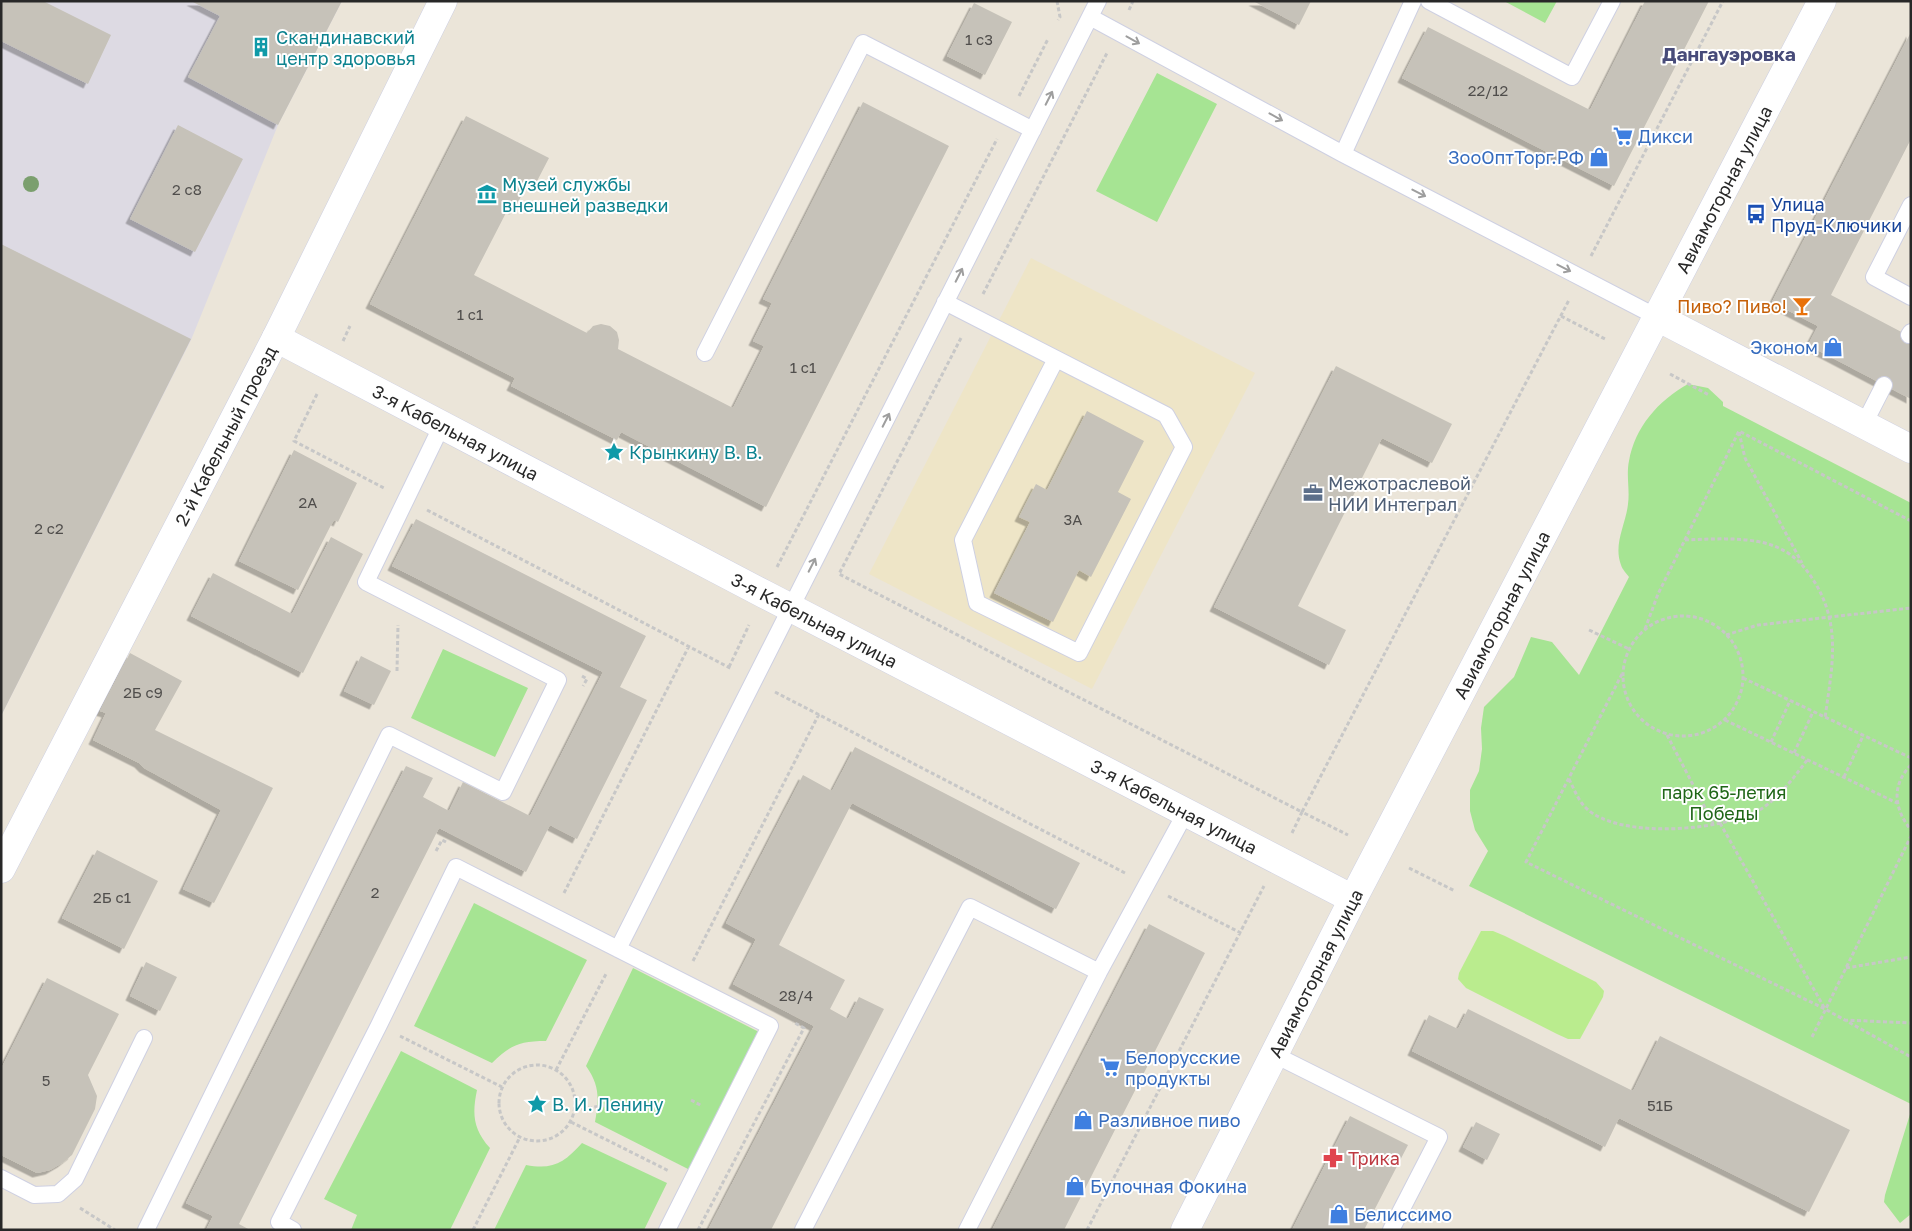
<svg xmlns="http://www.w3.org/2000/svg" width="1912" height="1231" font-family="'Golos Text',sans-serif">
<defs>
<filter id="shadow"><feDropShadow dx="-4.5" dy="4.5" stdDeviation="0" flood-color="#0004"/></filter>
</defs>
<rect width="100%" height="100%" fill="#ebe5d9"/>
<path fill="#dddae3" d="M1,1h341l-64,124 -87,215 -190,376z"/>
<path fill="#eee5c7" d="M1031,258l224,115 -163,316 -223,-115z"/>
<path fill="#a6e493" d="M1504,1h53l-12,22z
M1157,73l60,31 -60,118 -61,-31z
M1688,384l20,4 15,14v4l188,97v601l-442,-218 19,-35 -13,-21 -5,-19v-21l9,-19 3,-22 -1,-21 3,-21 30,-30 17,-40 21,5 27,33 50,-98c-2,-3 -7,-8 -8,-12 -8,-21 5,-41 7,-61 2,-14 -2,-29 1,-43 6,-34 29,-60 59,-77z
M443,649l85,39 -33,69 -84,-39z
M474,903l113,57 -41,81c-27,0 -35,4 -54,22l-78,-37z
M633,968l126,64 -69,138 -95,-48c4,-23 5,-36 -9,-56z
M401,1051l76,39c-5,24 -4,39 13,58l-40,82h-99l6,-15 -33,-16z
M1911,1111v103l-11,9 -16,-21 1,-7z
M582,1143l85,40 -23,47h-150l32,-65c27,5 38,-2 56,-22z"/>
<path fill="#baec8e" d="M1481,931h12l12,5 91,46 8,9 -1,6 -23,42h-12l-11,-5 -91,-46 -8,-9 1,-6z"/>
<path fill="#c6c2b9" filter="url(#shadow)" d="M1,1h42l68,34 -23,49 -87,-43z
M191,1h151l-64,124 -90,-48 32,-61z
M1253,1h58l-12,24z
M1645,1h64l-95,185 -212,-108 26,-51 162,83z
M974,3l38,19 -27,53 -38,-19z
M1911,32v107l-80,156 80,42v62l-103,-54 10,-19 -46,-24z
M863,102l86,44 -183,361 -145,-75 -4,8 -106,-54 4,-8 -145,-74 96,-188 83,42 -13,25 -6,-4 -16,31 -5,-3 -35,68 113,58 6,-7 8,-2 9,2 7,6 2,8 -1,9 115,59 31,-62 -11,-5 19,-38 -9,-4z
M178,125l65,34 -48,93 -65,-33z
M1,244l190,95 -190,377z
M1336,366l116,58 -20,39 -50,-25 -84,168 48,24 -17,35 -115,-58z
M1087,411l57,30 -26,51 13,7 -40,78 -12,-7 -26,52 -59,-29 36,-71 -11,-5 17,-33 11,6z
M294,450l63,33 -19,39 -4,-2 -3,5 -33,65 -59,-29z
M416,519l230,117 -26,51 27,13 -70,139 -27,-14 -24,47 -87,-44 -200,396 11,6h-44l7,-14 -27,-13 220,-437 27,12 -10,19 26,14 14,-29 67,34 73,-144 -211,-106z
M331,537l32,17 -60,119 -112,-57 22,-43 79,41z
M130,653l52,28 -27,49 118,58 -59,115 -31,-14 38,-79 -77,-42 -5,-5 -46,-23 13,-27 -6,-2z
M361,656l30,15 -17,34 -30,-14z
M855,747l225,116 -24,46 -204,-106 -73,142 66,35 -15,29 18,10 11,-22 25,12 -113,221h-63l106,-204 -81,-42 23,-45 -30,-16 77,-148 29,16z
M97,850l61,31 -34,68 -62,-31z
M1149,924l56,29 -141,277h-72z
M146,962l31,15 -17,34 -30,-15z
M47,978l72,36 -31,61 9,21 -2,13 -23,46 -10,8 -12,7 -13,3 -36,-18v-86z
M1468,1009l165,82 27,-55 190,94 -41,82 -190,-94 -14,29 -193,-96 17,-36 29,14z
M1350,1116l58,29 -44,85h-72z
M1476,1122l24,12 -13,26 -24,-13z"/>
<g fill="none" stroke-linecap="round" stroke-linejoin="round">
<defs>
<path id="service" d="M1429,1l143,76 40,-76
M1090,17l253,137 314,163
M1343,154l70,-153
M1911,205l-37,72 37,20
M945,302l221,113 18,32 -105,206 -102,-50 -14,-63 93,-181
M1909,335l2,-3
M705,353l158,-310 170,87
M1864,424l20,-39
M618,949l480,-948
M1275,1055l164,82 -48,93
M1,1178l33,17 24,-1 17,-15 69,-141
M146,1230l243,-495 114,57 55,-112 -192,-98 76,-157
M293,1230l-14,-8 100,-197 77,-158 314,159 -103,204
M803,1230l167,-323 129,65
M967,1230l132,-258 87,-160"/>
<g id="minor">
<path id="s1" d="M1,869l275,-531"/>
</g>
<g id="tertiary">
<path id="s2" d="M443,1l-167,337 488,256 589,305"/>
<path d="M1657,317l254,132"/>
<path id="s3" d="M1185,1230l168,-331 469,-898"/>
</g>
</defs>
<use href="#service" stroke="#ced0e2" stroke-width="18"/>
<use href="#minor" stroke="#ced0e2" stroke-width="29"/>
<use href="#tertiary" stroke="#ced0e2" stroke-width="29"/>
<path stroke="#c7c7c7" stroke-width="3" stroke-dasharray="4 2.5" stroke-linecap="butt" d="M1057,1l3,16 -2,3
M1129,10l4,-9
M1019,96l29,-57
M1591,256l132,-255
M983,294l124,-241
M1561,316l46,24
M961,338l-122,236 463,238 267,-512
M343,341l7,-15
M1670,374l39,21
M317,394l-23,47 90,47
M1739,432l6,26 57,105
M427,510l305,159
M1685,540c26,-1 54,-3 80,3 19,5 34,16 45,32 33,47 22,91 15,143
M777,567l220,-428
M1623 676a60 60 0 1 1 120 0a60 60 0 1 1-120 0Z
M1645,629l13,-35 81,-163 172,90
M1589,630l40,19
M1726,635l32,-10 153,-17
M729,667l20,-42
M397,671l1,-46
M1622,674l-96,188 299,147 86,48
M582,676l5,3 -4,7
M1743,678l168,80
M775,692l350,181
M1725,720l172,83
M1667,735l46,88
M1771,742l19,-41
M1794,753l19,-41
M1911,765c-20,20 -17,44 0,65
M1844,777l19,-41
M1569,779c5,10 9,21 17,29 33,32 138,23 175,1 19,-12 33,-32 47,-50
M1720,823l105,186
M1292,833l10,-21 46,23
M436,851l6,-11 6,3
M1409,868l46,23
M564,893l125,-247
M1168,896l73,37
M693,961l126,-247
M1846,968l65,-11
M1844,1020l67,3
M400,1036l102,51
M1812,1037l99,-201
M499 1103a38 38 0 1 1 76 0a38 38 0 1 1-76 0Z
M556,1070l51,-98
M691,1100l11,6
M575,1110l40,-6
M571,1122l98,49
M80,1208l35,22
M473,1230l47,-93
M698,1230l106,-202 -11,-6
M1087,1230l177,-344"/>
<use href="#service" stroke="#fff" stroke-width="16"/>
<use href="#minor" stroke="#fff" stroke-width="28"/>
<use href="#tertiary" stroke="#fff" stroke-width="28"/>
</g>
<circle fill="#7b9f6e" cx="31" cy="184" r="8"/>
<defs><path id="oneway-shaft" d="M-6 0H5M1.5-3L5.5 0L1.5 3" fill="none" stroke-width="1.6" stroke-linecap="round" stroke-linejoin="round" transform="scale(1.25)"/></defs>
<g stroke="#9e9e9e">
<use href="#oneway-shaft" transform="translate(1133 40) rotate(29)"/>
<use href="#oneway-shaft" transform="translate(1049 98) rotate(-63)"/>
<use href="#oneway-shaft" transform="translate(1276 117) rotate(29)"/>
<use href="#oneway-shaft" transform="translate(1419 193) rotate(27)"/>
<use href="#oneway-shaft" transform="translate(1564 268) rotate(27)"/>
<use href="#oneway-shaft" transform="translate(959 275) rotate(-63)"/>
<use href="#oneway-shaft" transform="translate(886 420) rotate(-63)"/>
<use href="#oneway-shaft" transform="translate(812 565) rotate(-63)"/>
</g>
<defs>
<symbol id="building-bare" viewBox="-9 -9 18 18"><path d="M-4-6H4V6H1V3H-1V6H-4ZM-2.5-4.3h1.7v1.8h-1.7ZM.8-4.3h1.7v1.8H.8ZM-2.5-1h1.7V.8h-1.7ZM.8-1h1.7V.8H.8Z" fill="#0f9aa8" stroke="#fff" stroke-width="2.5" paint-order="stroke"/></symbol>
<symbol id="supermarket-bare" viewBox="-9 -9 18 18"><path d="M-6-5.5h2.5l.6 2H6L4.5 2H-2.5L-4.4-4H-6ZM-1.5 3.2a1.3 1.3 0 1 0 .1 0ZM3 3.2a1.3 1.3 0 1 0 .1 0Z" fill="#3f7fe0" stroke="#fff" stroke-width="2.5" paint-order="stroke"/></symbol>
<symbol id="shop-bare" viewBox="-9 -9 18 18"><path d="M-5-2.5h2.3a2.7 3.5 0 0 1 5.4 0H5L5.5 6h-11ZM-1.5-2.5h3a1.5 2.3 0 0 0-3 0Z" fill="#3f7fe0" stroke="#fff" stroke-width="2.5" paint-order="stroke"/></symbol>
<symbol id="museum-bare" viewBox="-9 -9 18 18"><path d="M0-6L6-3V-2H-6V-3ZM-5-1h2V3h-2ZM-1-1h2V3h-2ZM3-1h2V3H3ZM-6 4H6V6H-6Z" fill="#0f9aa8" stroke="#fff" stroke-width="2.5" paint-order="stroke"/></symbol>
<symbol id="bus-bare" viewBox="-9 -9 18 18"><path d="M-5-6H5V4H4V6H2V4H-2V6H-4V4H-5ZM-3.5-4V0h7V-4ZM-3.5 1.2v1.5H-2V1.2ZM2 1.2v1.5H3.5V1.2Z" fill="#1a4fb4" stroke="#fff" stroke-width="2.5" paint-order="stroke"/></symbol>
<symbol id="bar-bare" viewBox="-9 -9 18 18"><path d="M-6-5H6L.8 .8V4.5H3.5V6h-7V4.5H-.8V.8Z" fill="#e8710a" stroke="#fff" stroke-width="2.5" paint-order="stroke"/></symbol>
<symbol id="sight-bare" viewBox="-9 -9 18 18"><path d="M0-6L1.8-2.2L6-1.7L2.9 1.2L3.7 5.4L0 3.3L-3.7 5.4L-2.9 1.2L-6-1.7L-1.8-2.2Z" fill="#0f9aa8" stroke="#fff" stroke-width="2.5" paint-order="stroke"/></symbol>
<symbol id="office-bare" viewBox="-9 -9 18 18"><path d="M-6-3h4V-5.5h4V-3h4V5H-6ZM-1-4.5V-3h2v-1.5ZM-6 0V1H6V0Z" fill="#5c6f8a" stroke="#fff" stroke-width="2.5" paint-order="stroke"/></symbol>
<symbol id="pharmacy-bare" viewBox="-9 -9 18 18"><path d="M-2-6h4v4h4v4h-4v4h-4v-4h-4v-4h4Z" fill="#e0444e" stroke="#fff" stroke-width="2.5" paint-order="stroke"/></symbol>
</defs>
<g fill-rule="evenodd">
<use href="#building-bare" x="247" y="33" width="28" height="28"/>
<use href="#supermarket-bare" x="1609" y="122" width="28" height="28"/>
<use href="#shop-bare" x="1585" y="143" width="28" height="28"/>
<use href="#museum-bare" x="473" y="180" width="28" height="28"/>
<use href="#bus-bare" x="1742" y="200" width="28" height="28"/>
<use href="#bar-bare" x="1788" y="292" width="28" height="28"/>
<use href="#shop-bare" x="1819" y="333" width="28" height="28"/>
<use href="#sight-bare" x="600" y="438" width="28" height="28"/>
<use href="#office-bare" x="1299" y="479" width="28" height="28"/>
<use href="#supermarket-bare" x="1096" y="1053" width="28" height="28"/>
<use href="#sight-bare" x="523" y="1090" width="28" height="28"/>
<use href="#shop-bare" x="1069" y="1106" width="28" height="28"/>
<use href="#pharmacy-bare" x="1319" y="1144" width="28" height="28"/>
<use href="#shop-bare" x="1061" y="1172" width="28" height="28"/>
<use href="#shop-bare" x="1325" y="1200" width="28" height="28"/>
</g>
<g text-anchor="middle" dominant-baseline="central" stroke-width="4" stroke-linejoin="round" paint-order="stroke">
<g font-size="15" fill="#504e4c">
<text x="979" y="39">1 с3</text>
<text x="1488" y="90">22/12</text>
<text x="187" y="189">2 с8</text>
<text x="470" y="314">1 с1</text>
<text x="803" y="367">1 с1</text>
<text x="308" y="502">2А</text>
<text x="1073" y="519">3А</text>
<text x="49" y="528">2 с2</text>
<text x="143" y="692">2Б с9</text>
<text x="375" y="892">2</text>
<text x="112" y="897">2Б с1</text>
<text x="796" y="995">28/4</text>
<text x="46" y="1080">5</text>
<text x="1660" y="1105">51Б</text>
</g>
<g font-size="18" fill="#0d838f" stroke="#fff" text-anchor="start">
<text x="276" y="37">Скандинавский<tspan x="276" dy="21">центр здоровья</tspan></text>
<text x="502" y="184">Музей службы<tspan x="502" dy="21">внешней разведки</tspan></text>
<text x="629" y="452">Крынкину В. В.</text>
<text x="552" y="1104">В. И. Ленину</text>
</g>
<g font-size="18" fill="#366cbe" stroke="#fff" text-anchor="start">
<text x="1638" y="136">Дикси</text>
<text x="1584" y="157" text-anchor="end">ЗооОптТорг.РФ</text>
<text x="1818" y="347" text-anchor="end">Эконом</text>
<text x="1125" y="1057">Белорусские<tspan x="1125" dy="21">продукты</tspan></text>
<text x="1098" y="1120">Разливное пиво</text>
<text x="1090" y="1186">Булочная Фокина</text>
<text x="1354" y="1214">Белиссимо</text>
</g>
<g font-size="18" fill="#282828" stroke="#fff">
<text stroke="none"><textPath href="#s3" startOffset="1172">Авиамоторная улица</textPath></text>
<text stroke="none"><textPath href="#s2" startOffset="579">3-я Кабельная улица</textPath></text>
<text stroke="none"><textPath href="#s1" startOffset="488">2-й Кабельный проезд</textPath></text>
<text stroke="none"><textPath href="#s3" startOffset="692">Авиамоторная улица</textPath></text>
<text stroke="none"><textPath href="#s2" startOffset="984">3-я Кабельная улица</textPath></text>
<text stroke="none"><textPath href="#s2" startOffset="1389">3-я Кабельная улица</textPath></text>
<text stroke="none"><textPath href="#s3" startOffset="288">Авиамоторная улица</textPath></text>
</g>
<g font-size="18" fill="#164399" stroke="#fff" text-anchor="start">
<text x="1771" y="204">Улица<tspan x="1771" dy="21">Пруд-Ключики</tspan></text>
</g>
<g font-size="18" fill="#c56008" stroke="#fff" text-anchor="end">
<text x="1787" y="306">Пиво? Пиво!</text>
</g>
<g font-size="18" fill="#4e5e75" stroke="#fff" text-anchor="start">
<text x="1328" y="483">Межотраслевой<tspan x="1328" dy="21">НИИ Интеграл</tspan></text>
</g>
<g font-size="18" fill="#1f6617" stroke="#fff">
<text x="1724" y="792">парк 65-летия<tspan x="1724" dy="21">Победы</tspan></text>
</g>
<g font-size="18" fill="#be3a42" stroke="#fff" text-anchor="start">
<text x="1348" y="1158">Трика</text>
</g>
<g font-size="19" font-weight="bold" fill="#474b79" stroke="#fff">
<text x="1729" y="53">Дангауэровка</text>
</g>
</g>
<rect width="1912" height="1231" fill="none" stroke="#282828" stroke-width="5"/>
</svg>
